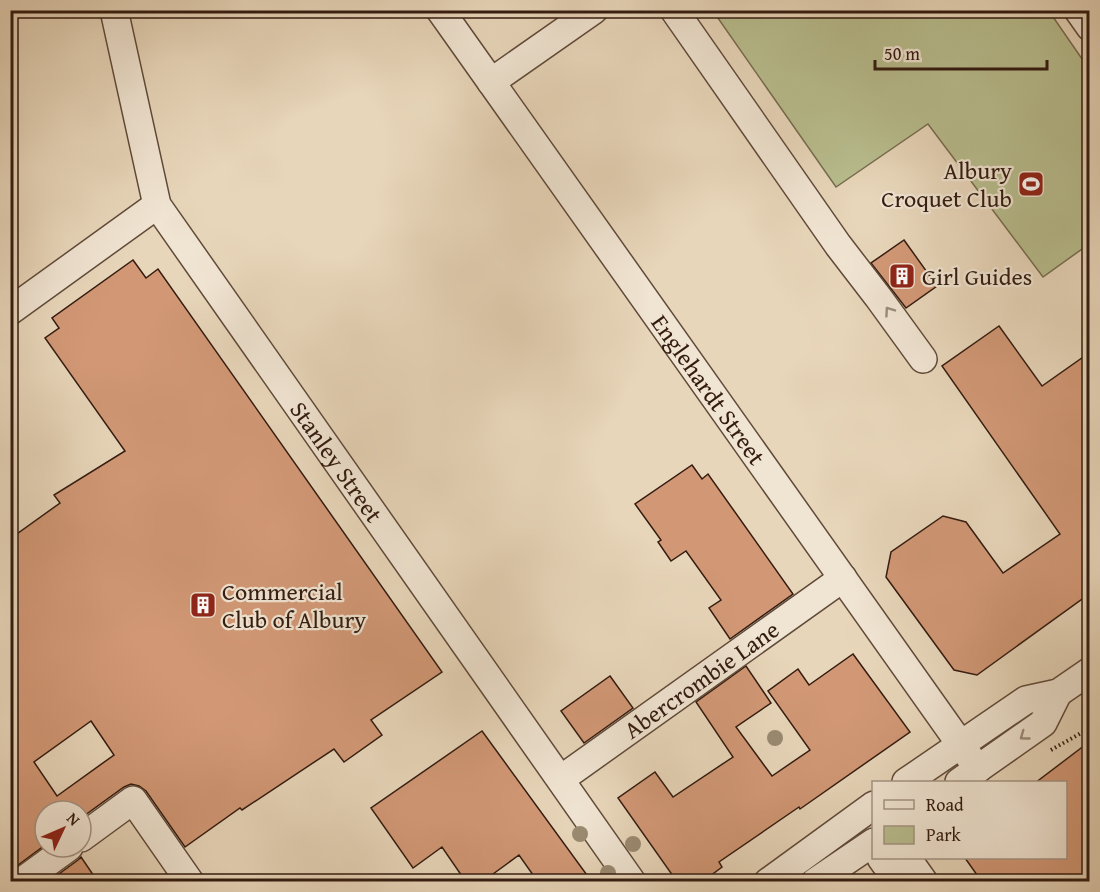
<svg xmlns="http://www.w3.org/2000/svg" width="1100" height="892" font-family="'Gentium Book Plus',serif">
<rect width="100%" height="100%" fill="#e8d6ba"/>
<filter id="stains"><feTurbulence type="fractalNoise" baseFrequency=".00333" numOctaves="4"/><feColorMatrix values="0 0 0 0 .2 0 0 0 0 .09 0 0 0 0 .02 0 0 0 .5 -.17"/></filter>
<radialGradient id="worn" r=".72"><stop offset=".6" stop-color="#630" stop-opacity="0"/><stop offset="1" stop-color="#630" stop-opacity=".3"/></radialGradient>
<path fill="#b8bd8e" stroke="#766c4f" stroke-width="1.5" d="M713,11h336l40,58v175l-46,33 -115,-153 -92,63z"/>
<path fill="#d29876" stroke="#331b10" stroke-width="1.5" fill-rule="evenodd" d="M904,240l33,46 -31,22 -35,-45z
M133,260l13,18 12,-9 284,403 -71,48 11,15 -38,27 -10,-13 -92,61 -2,-2 -55,39 -39,-56 -7,-5 -8,-2 -7,3 -43,31v-7h-36v34l-35,26v-332l50,-36 -6,-8 71,-44 -80,-113 14,-10 -7,-10zM91,721l23,34 -57,41 -23,-34z
M999,326l43,60 47,-33v241l-112,81 -23,-5 -68,-93 5,-25 52,-36 23,6 37,51 57,-39 -118,-168z
M692,465l10,14 6,-5 85,120 -63,45 -21,-31 12,-8 -35,-49 -15,10 -13,-19 3,-2 -26,-36z
M853,654l57,78 -110,77 -1,-2 -80,55 3,5 -20,15h-22l-7,-6 -55,-78 37,-26 18,25 60,-40 -37,-55 50,-36 25,37 -35,24 36,49 38,-26 -42,-59 30,-22 11,16z
M610,676l23,32 -49,35 -23,-32z
M482,731l110,151h-54l-19,-27 -37,27h-16l-24,-35 -29,21 -42,-60z
M1089,742v140h-107l-17,-24h100v-75h-30z
M81,857l17,25h-50l30,-22z"/>
<g fill="none" stroke-linecap="round" stroke-linejoin="round">
<defs>
<g id="minor">
<path id="s1" d="M114,10l43,195 475,677"/>
<path id="s2" d="M440,10l538,759"/>
<path d="M674,10l164,235 40,52 45,62"/>
<path d="M1078,10l12,17"/>
<path d="M491,82l103,-72"/>
<path d="M10,311l147,-106"/>
<path id="s3" d="M561,779l282,-201"/>
<path d="M906,782l120,-82 32,-7 32,-22"/>
<path d="M959,782l84,-59 15,-30"/>
<path d="M81,838l52,-38 57,82"/>
<path d="M881,858l17,24"/>
<path d="M907,858l17,24"/>
<path d="M21,882l48,-35"/>
<path d="M768,882l106,-77"/>
<path d="M815,882l59,-40"/>
</g>
</defs>
<use href="#minor" stroke="#604a3a" stroke-width="30"/>
<path stroke="#331b10" stroke-width="4" stroke-dasharray="1.5 3" stroke-linecap="butt" d="M1051,750l39,-22"/>
<use href="#minor" stroke="#f0e4d2" stroke-width="27"/>
</g>
<g fill="#9a8a71">
<circle cx="775" cy="738" r="8"/>
<circle cx="580" cy="834" r="8"/>
<circle cx="633" cy="844" r="8"/>
<circle cx="608" cy="873" r="8"/>
</g>
<defs><path id="oneway-chevron" d="M-2-3.5L2.5 0L-2 3.5" fill="none" stroke-width="1.6" stroke-linecap="round" stroke-linejoin="round" transform="scale(1.5)"/></defs>
<g stroke="#9b8a7b">
<use href="#oneway-chevron" transform="translate(889 311) rotate(-125)"/>
<use href="#oneway-chevron" transform="translate(1024 736) rotate(144)"/>
</g>
<defs>
<symbol id="stadium-square" viewBox="-11 -11 22 22"><rect x="-9" y="-9" width="18" height="18" rx="4" fill="#8f2418" stroke="#f0e4d2"/><path d="M0-5a6.5 5 0 1 0 0 10a6.5 5 0 1 0 0-10ZM-3.5-1.8h7v3.6h-7Z" fill="#fff"/></symbol>
<symbol id="building-square" viewBox="-11 -11 22 22"><rect x="-9" y="-9" width="18" height="18" rx="4" fill="#8f2418" stroke="#f0e4d2"/><path d="M-4-6H4V6H1V3H-1V6H-4ZM-2.5-4.3h1.7v1.8h-1.7ZM.8-4.3h1.7v1.8H.8ZM-2.5-1h1.7V.8h-1.7ZM.8-1h1.7V.8H.8Z" fill="#fff"/></symbol>
</defs>
<g fill-rule="evenodd">
<use href="#stadium-square" x="1016" y="169" width="30" height="30"/>
<use href="#building-square" x="887" y="261" width="30" height="30"/>
<use href="#building-square" x="188" y="590" width="30" height="30"/>
</g>
<g text-anchor="middle" dominant-baseline="central" stroke-width="4.5" stroke-linejoin="round" paint-order="stroke">
<g font-size="24" fill="#331b10" stroke="#f0e4d2" text-anchor="start">
<text x="1012" y="170" text-anchor="end">Albury<tspan x="1012" dy="28">Croquet Club</tspan></text>
<text x="922" y="276">Girl Guides</text>
<text x="222" y="591">Commercial<tspan x="222" dy="28">Club of Albury</tspan></text>
</g>
<g font-size="24" fill="#331b10" stroke="#f0e4d2">
<text stroke="none"><textPath href="#s2" startOffset="465">Englehardt Street</textPath></text>
<text stroke="none"><textPath href="#s1" startOffset="513">Stanley Street</textPath></text>
<text stroke="none"><textPath href="#s3" startOffset="172">Abercrombie Lane</textPath></text>
</g>
</g>
<rect width="1100" height="892" fill="none" stroke="#e8d6ba" stroke-width="36"/>
<rect x="12" y="12" width="1076" height="868" fill="none" stroke="#331b10" stroke-width="3"/>
<rect x="18" y="18" width="1064" height="856" fill="none" stroke="#331b10" stroke-width="1.5"/>
<rect x="872" y="781" width="195" height="78" fill="#f0e4d2" stroke="#a49484" stroke-width="1.5"/>
<rect x="884" y="800" width="30" height="9" fill="#f0e4d2" stroke="#a49484" stroke-width="1.5"/>
<text x="926" y="811" font-size="18" fill="#331b10">Road</text>
<rect x="884" y="826" width="30" height="18" fill="#b8bd8e" stroke="#a49484" stroke-width="1.5"/>
<text x="926" y="841" font-size="18" fill="#331b10">Park</text>
<g transform="translate(63 829) rotate(46)"><circle r="28" fill="#f0e4d2" stroke="#a49484" stroke-width="1.5"/>
<path d="M0-4.5L10 22L0 15L-10 22Z" fill="#8f2418"/>
<text y="-9" font-size="16" font-weight="bold" text-anchor="middle" fill="#331b10">N</text>
</g>
<path d="M875 60v9h172v-9" fill="none" stroke="#331b10" stroke-width="3"/>
<text x="884" y="60" font-size="18" fill="#331b10" stroke="#f0e4d2" stroke-width="4.5" paint-order="stroke">50 m</text>
<rect width="100%" height="100%" filter="url(#stains)"/>
<rect width="100%" height="100%" fill="url(#worn)"/>
</svg>
